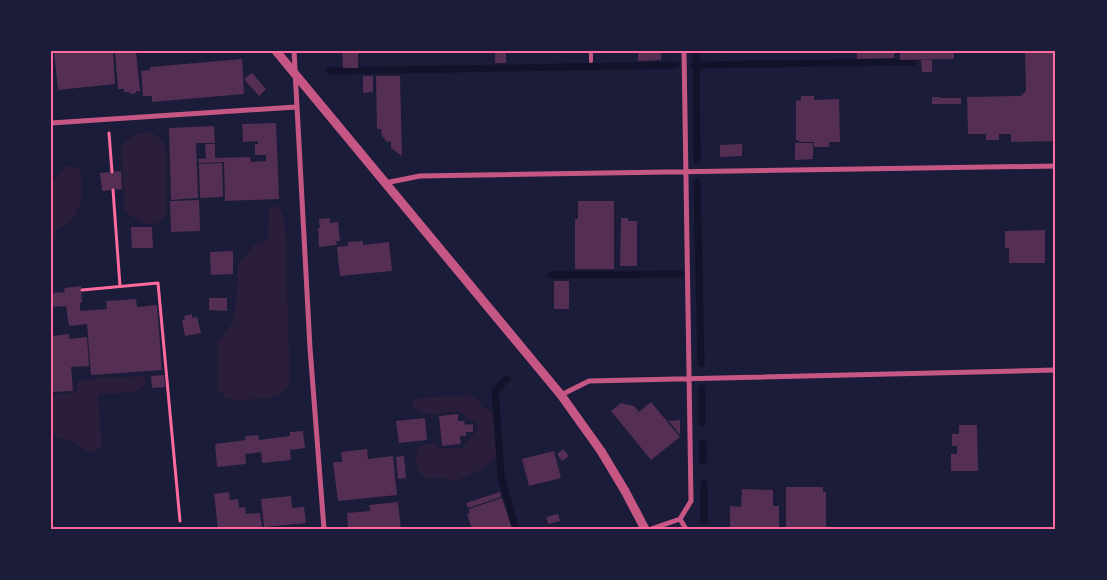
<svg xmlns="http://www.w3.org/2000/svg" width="1107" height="580" font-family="'Nunito Sans',sans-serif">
<rect width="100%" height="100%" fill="#1b1b3a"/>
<path fill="#2a1e3b" d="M151,132l11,8 4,10 1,63c-11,20 -30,9 -43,-3l-2,-63c8,-13 15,-14 29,-15z
M71,166l9,2c5,22 2,56 -24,62v8l-5,5v-62l5,-2 9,-12z
M276,205l6,6 3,11 5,162 -12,12 -19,3 -24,1 -10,-3 -7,-8 -1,-47 17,-21 2,-25 2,-7 -1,-17 2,-8 14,-18 14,-6 1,-2 1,-30 2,-2z
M143,376l3,7c-5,12 -33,10 -45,11l-3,2 4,49 -4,5 -8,3 -21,-13 -13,-3 -5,-8v-34l21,-1 5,-3v-11z
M468,394l10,5 5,9 9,3c3,9 7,34 5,43 -4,12 -31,23 -42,27l-13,-4 -17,1c-9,-10 -11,-18 -7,-31l8,-3h9l4,4h24c3,-8 11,-13 15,-20l-1,-5c-8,-2 -11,-9 -19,-11 -16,0 -33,6 -45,-5v-7c17,-6 36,-1 55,-6z"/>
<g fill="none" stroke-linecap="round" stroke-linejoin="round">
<path stroke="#12122b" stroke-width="7" d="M696,51l1,109
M694,65l219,-3
M330,71l346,-6
M697,182l4,182
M551,275l129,-1
M507,379l-12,11 6,86 15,53
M702,388v34
M703,443v18
M704,484v36"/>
</g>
<path fill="#542f53" d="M54,51h59l2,33 -57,6z
M115,51h21l4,40h-4v2l-6,1v-2h-6v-3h-6z
M342,51h16v17h-15z
M495,51h11v12h-11z
M638,51h23v9l-23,1z
M857,51h37v7l-37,1z
M900,51h54v8l-54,1z
M1025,51h31v90l-45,1v-8h-12v6h-13v-6h-18l-1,-37 54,-1 5,-5z
M242,59l2,35 -92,8v-6h-9l-2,-25 9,-1v-3z
M921,60h11v12h-10z
M252,73l14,16 -7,7 -15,-17z
M363,76h10v16l-10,1z
M376,76h24l2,80 -11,-8v-7l-4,1 -5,-6 -1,-7h-4z
M801,96h13v4l25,-1 1,43h-11v5h-15v-5h-15v-2h-3v-39l5,-1z
M932,97h8v1h21v6h-29z
M276,123l3,76 -54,2 -1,-39 -25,1 -1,-4 14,-1h-6l-1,-14h10v14l35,-1 1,5 15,-1v-6h-11v-11h3v-3l-15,1 -1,-18z
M214,126l1,17h-19l2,55 -27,2 -2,-72z
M795,143h18v16l-18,1z
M742,144v12l-22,1v-12z
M222,163l1,34 -23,1 -1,-34z
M121,171l1,18 -20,2 -2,-18z
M199,200l1,31 -29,1 -1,-31z
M578,201h36v68h-39v-50h3z
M330,218v5l8,-1 2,19h-4l1,4 -18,2 -1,-19h2l-1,-9z
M621,218h7v3h9v45h-17z
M131,227h21l1,21h-21z
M1045,230v33h-36v-15h-4v-17z
M363,241v4l26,-3 3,29 -52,5 -3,-29 11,-1v-4z
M233,251v23l-22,1 -1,-23z
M554,281h15v28h-15z
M81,286l1,17h-2v8l27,-2 -1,-8 30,-2 1,8 20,-2 5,65 -71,5 -4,-51 -18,2 -3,-20 -15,1v-14l14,-1 -1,-4z
M209,298h18v13l-18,-1z
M192,314v4l5,-1 4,16 -16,3 -3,-16h3l-1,-4z
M69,334v5l18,-2 2,29 -18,1 2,24 -22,1v-56z
M164,375l1,12 -13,1 -1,-12z
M651,402l29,35 -29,23 -40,-49 10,-8 13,3 5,6z
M458,414v7h6l1,4 8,-1v8h-7v4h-6l1,8 -19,2 -3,-30z
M425,418l2,22 -28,3 -3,-22z
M680,420v15l-11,-14z
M959,425h18l1,46h-27v-17h6v-8h-5v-12h7z
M303,431l2,17 -15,2 1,10 -29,3 -1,-11 -16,2 1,10 -29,3 -2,-23 31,-4 -1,-4 13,-1 1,5 31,-4v-4z
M367,449l1,10 25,-3 4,39 -59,6 -5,-39h9l-1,-10z
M563,449l6,7 -7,5 -5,-7z
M554,451l7,27 -32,8 -7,-27z
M404,456l2,22 -8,1 -2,-22z
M786,487h37v5h3v35h-40z
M742,489l31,1v16h6v23h-49v-23l11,1z
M229,492l1,8 8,-1 1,9 6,-1 1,7 14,-1 2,14 -44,2 -4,-35z
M500,492l1,5 -33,11 -2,-5z
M291,496l1,12 12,-1 2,16 -42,4 -3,-28z
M502,498l10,30 -40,1 -5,-15 3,-1 -1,-4z
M398,502l3,27h-53l-1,-16 23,-2 -1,-6z
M558,514l2,7 -12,3 -2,-7z"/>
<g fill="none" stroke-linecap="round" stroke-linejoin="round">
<path stroke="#ff6b9d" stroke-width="3" d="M109,133l3,39
M113,190l7,96
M82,290l76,-7 22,238"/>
<path stroke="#c65784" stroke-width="4" d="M591,51v10"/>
<path stroke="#c65784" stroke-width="5" d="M294,51l16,297 14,181
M51,123l245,-16
M385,183l35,-7 636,-10
M561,395l28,-14 467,-11
M680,519l11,-18 -7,-450
M651,529l29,-10 6,10"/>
<path stroke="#c65784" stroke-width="9" d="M276,51l285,344 40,56 24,40 20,38"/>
</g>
<rect width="1107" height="580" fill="none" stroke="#1b1b3a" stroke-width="105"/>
<rect x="52" y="52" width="1002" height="476" fill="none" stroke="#ff6b9d" stroke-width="2"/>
</svg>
